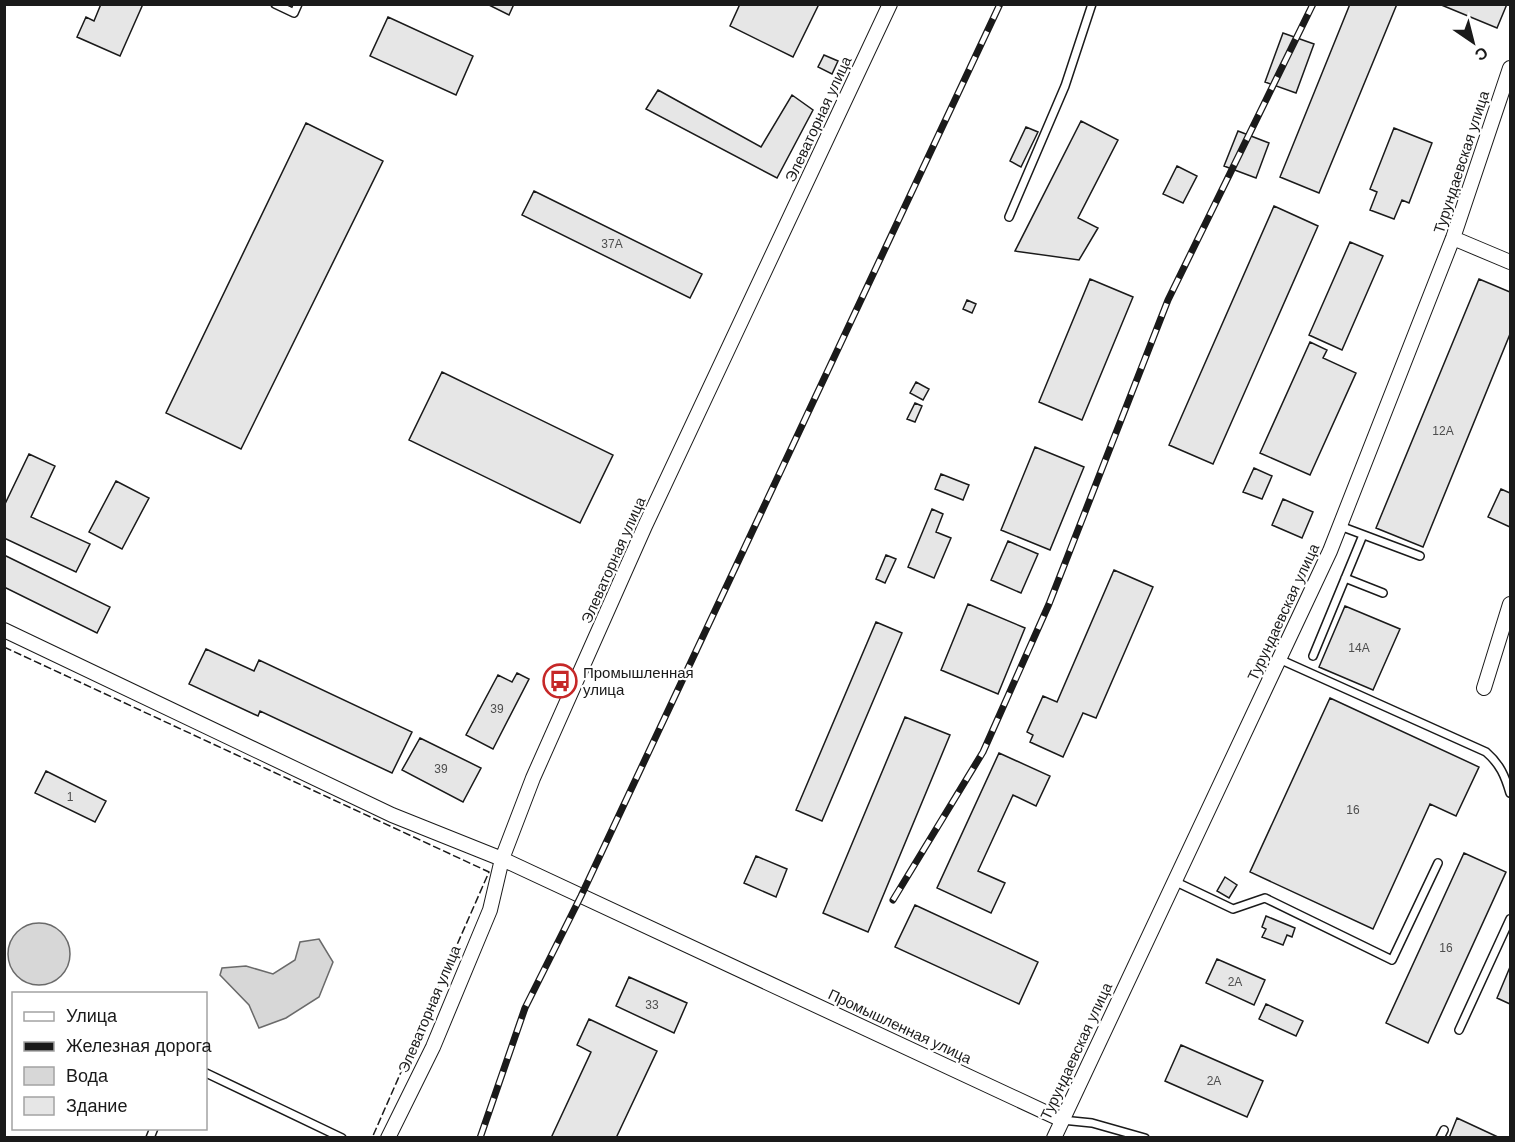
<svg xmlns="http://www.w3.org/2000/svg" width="1515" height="1142" font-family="Arial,sans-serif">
<rect width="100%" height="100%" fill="#fff"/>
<path fill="#d7d7d7" stroke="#6a6a6a" stroke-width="1.5" d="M8 954a31 31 0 1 1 62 0a31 31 0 1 1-62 0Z
M319,939l14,23 -14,35 -33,21 -27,10 -10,-23 -29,-30 2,-7 24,-2 27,8 22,-14 5,-18z"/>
<path fill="#e6e6e6" stroke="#1a1a1a" stroke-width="1.5" d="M101,4h42l-23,52 -43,-19 9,-20 8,4z
M487,4h27l-5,11z
M740,4h79l-26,53 -63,-31z
M1350,4h47l-78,189 -39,-16z
M1439,4h68l-10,24z
M388,17l85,39 -17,39 -86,-39z
M1283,33l31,11 -18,49 -31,-11z
M824,55l14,6 -6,13 -14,-7z
M658,90l103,57 31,-52 21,15 -36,68 -131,-69z
M1081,121l37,19 -40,78 20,10 -19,32 -64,-9z
M306,123l77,38 -142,288 -75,-36z
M1026,127l12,5 -17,35 -11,-6z
M1394,128l38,15 -23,60 -7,-3 -8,19 -24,-9 7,-18 -7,-3z
M1238,131l31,12 -13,35 -32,-12z
M1177,166l20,10 -14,27 -20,-9z
M534,191l168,83 -12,24 -168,-83z
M1274,206l44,20 -105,238 -44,-19z
M1350,242l33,14 -41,94 -33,-15z
M1090,279l43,18 -51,123 -43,-18z
M1479,279l31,13v42l-87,213 -47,-19z
M967,300l9,4 -4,9 -9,-4z
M1310,342l17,8 -4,8 33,15 -46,102 -50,-22z
M442,372l171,83 -33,68 -171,-83z
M916,382l13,7 -6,11 -13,-7z
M915,403l7,3 -7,16 -8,-3z
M1035,447l49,20 -34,83 -49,-20z
M29,454l26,12 -24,51 59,27 -14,28 -72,-34v-32z
M1254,468l18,8 -10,23 -19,-7z
M941,474l28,11 -6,15 -28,-11z
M116,481l33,17 -27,51 -33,-17z
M1501,489l9,4v34l-22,-10z
M1283,499l30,13 -11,26 -30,-13z
M932,509l11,5 -7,18 15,6 -17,40 -26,-11z
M1008,541l30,13 -17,39 -30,-13z
M4,555l106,52 -13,26 -93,-46z
M886,555l10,4 -11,24 -9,-4z
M1114,570l39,17 -57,131 -13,-5 -20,44 -33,-15 3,-7 -6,-3 16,-36 14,6z
M968,604l57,24 -27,66 -57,-24z
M1345,606l55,23 -27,61 -54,-23z
M876,622l26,11 -80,188 -26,-11z
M206,649l48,22 5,-11 153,72 -20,41 -132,-62 -2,5 -69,-32z
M517,673l12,6 -36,70 -27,-14 32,-60 14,7z
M1330,698l149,69 -23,49 -26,-12 -57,125 -123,-57z
M905,717l45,18 -82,197 -45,-19z
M420,738l61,30 -18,34 -61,-32z
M999,753l51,23 -14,30 -23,-11 -35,76 27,12 -14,30 -54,-25z
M46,771l60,30 -11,21 -60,-29z
M1464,853l42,19 -78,171 -42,-20z
M756,856l31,13 -11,28 -32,-14z
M1225,877l12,8 -8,13 -12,-7z
M915,905l123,57 -19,42 -124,-57z
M1266,916l29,12 -3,9 -5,-2 -4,10 -21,-8 4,-8 -4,-2z
M1217,959l48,21 -11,25 -48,-22z
M1510,967v37l-13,-6z
M629,977l58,26 -13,30 -58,-27z
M1266,1004l37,17 -7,15 -37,-17z
M589,1019l68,32 -41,87h-65l40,-86 -14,-7z
M1181,1045l82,36 -16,36 -82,-36z
M1457,1118l43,20h-51z"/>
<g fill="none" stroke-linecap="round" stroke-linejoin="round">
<defs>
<path id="lane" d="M275,4l19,9 4,-9
M1009,217l56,-131 27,-82
M1340,526l80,30
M1345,578l38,15
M1313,656l50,-121
M1279,659l207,93c14,12 19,24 24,41
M1174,881l59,28 32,-11 127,62 46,-97
M1459,1030l51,-111
M206,1073l136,65
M1062,1120l30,3 53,15
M150,1138l4,-10
M1440,1138l4,-8"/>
<path id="street" d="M1453,238l57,24
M4,630l388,185 110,44 560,261
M1484,688l26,-84
M388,1138l45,-91 57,-137 12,-51 31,-81 112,-252 245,-522
M1054,1138l276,-587 123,-313 57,-170"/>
</defs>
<use href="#lane" stroke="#1a1a1a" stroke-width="10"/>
<use href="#street" stroke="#1a1a1a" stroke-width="16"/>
<use href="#lane" stroke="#fff" stroke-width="7"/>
<use href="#street" stroke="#fff" stroke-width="14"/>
<defs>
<path id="rail" d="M893,900l90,-148 66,-148 119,-304 145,-296
M480,1138l45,-130 56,-112 419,-892"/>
</defs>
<use href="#rail" stroke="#1a1a1a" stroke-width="7"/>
<use href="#rail" stroke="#fff" stroke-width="4.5" stroke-dasharray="14" stroke-linecap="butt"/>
<path stroke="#1a1a1a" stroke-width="1.5" stroke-dasharray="8 3" stroke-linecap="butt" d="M4,647l485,225 -117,266"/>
</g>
<defs>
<symbol id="bus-ring" viewBox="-11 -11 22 22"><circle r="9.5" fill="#fff" stroke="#c62828" stroke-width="1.5"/><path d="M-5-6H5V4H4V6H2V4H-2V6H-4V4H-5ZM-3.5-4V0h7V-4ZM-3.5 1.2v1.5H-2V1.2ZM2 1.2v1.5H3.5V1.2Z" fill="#c62828"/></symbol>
</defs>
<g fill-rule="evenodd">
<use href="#bus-ring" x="541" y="662" width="38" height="38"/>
</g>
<g text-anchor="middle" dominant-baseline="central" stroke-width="4.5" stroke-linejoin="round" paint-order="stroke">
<g font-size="12" fill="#4d4d4d">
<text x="612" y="244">37А</text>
<text x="1443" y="431">12А</text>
<text x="1359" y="648">14А</text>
<text x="497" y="709">39</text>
<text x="441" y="769">39</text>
<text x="70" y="797">1</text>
<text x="1353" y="810">16</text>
<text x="1446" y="948">16</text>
<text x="1235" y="982">2А</text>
<text x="652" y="1005">33</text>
<text x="1214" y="1081">2А</text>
</g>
<g font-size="15" fill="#1a1a1a" stroke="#fff">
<text transform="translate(818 119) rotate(-65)">Элеваторная улица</text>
<text transform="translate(1461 162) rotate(-72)">Турундаевская улица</text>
<text transform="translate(613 560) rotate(-66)">Элеваторная улица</text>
<text transform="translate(1283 612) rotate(-65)">Турундаевская улица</text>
<text transform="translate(429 1009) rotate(-67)">Элеваторная улица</text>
<text transform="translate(900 1026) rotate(25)">Промышленная улица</text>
<text transform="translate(1076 1051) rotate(-65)">Турундаевская улица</text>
</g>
<g font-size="15" fill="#1a1a1a" stroke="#fff" text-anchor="start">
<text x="583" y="672">Промышленная<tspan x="583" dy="17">улица</tspan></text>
</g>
</g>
<rect width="1515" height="1142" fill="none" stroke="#1a1a1a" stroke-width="12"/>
<rect x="12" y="992" width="195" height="138" fill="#ffffff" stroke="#a3a3a3" stroke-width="1.5"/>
<rect x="24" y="1012" width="30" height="9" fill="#ffffff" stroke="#a3a3a3" stroke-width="1.5"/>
<text x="66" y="1022" font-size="18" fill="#1a1a1a">Улица</text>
<rect x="24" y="1042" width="30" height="9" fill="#1a1a1a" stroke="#a3a3a3" stroke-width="1.5"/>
<text x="66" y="1052" font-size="18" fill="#1a1a1a">Железная дорога</text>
<rect x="24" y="1067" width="30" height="18" fill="#d7d7d7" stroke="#a3a3a3" stroke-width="1.5"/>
<text x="66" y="1082" font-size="18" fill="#1a1a1a">Вода</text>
<rect x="24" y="1097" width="30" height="18" fill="#e6e6e6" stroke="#a3a3a3" stroke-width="1.5"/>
<text x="66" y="1112" font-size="18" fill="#1a1a1a">Здание</text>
<g transform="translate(1473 42) rotate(145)" stroke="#ffffff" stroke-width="4.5" paint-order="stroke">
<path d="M0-4.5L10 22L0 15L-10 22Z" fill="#1a1a1a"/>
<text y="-9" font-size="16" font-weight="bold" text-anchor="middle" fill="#1a1a1a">С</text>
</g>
</svg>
